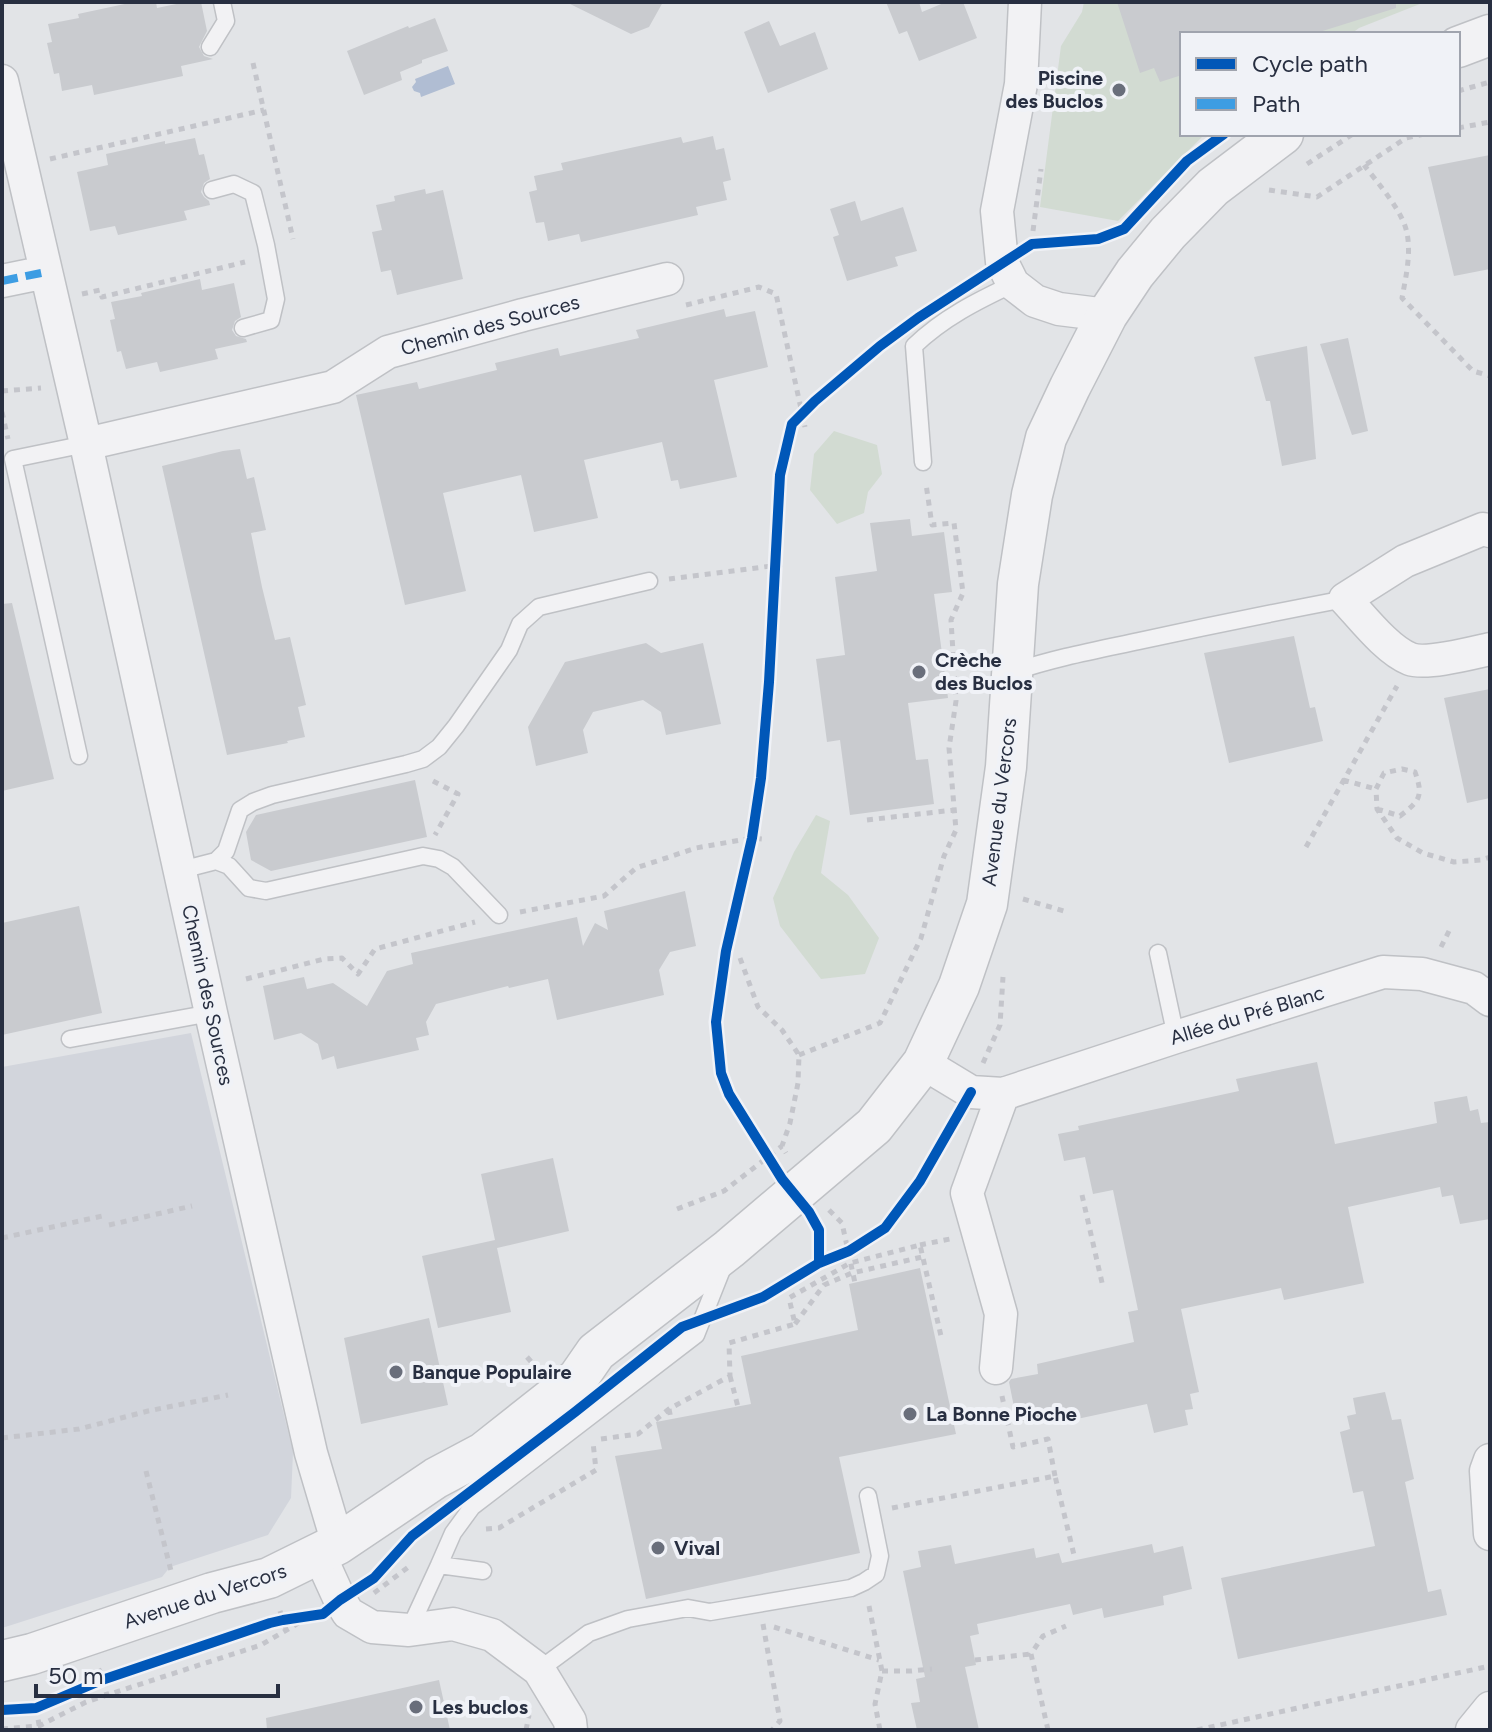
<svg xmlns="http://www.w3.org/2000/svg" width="1492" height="1732" font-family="Figtree,sans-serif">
<rect width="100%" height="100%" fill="#e2e4e7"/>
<path fill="#d2d5dc" d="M191,1033l102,419 -2,46 -23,37 -98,32 -8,10 -160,51v-561z"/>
<path fill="#d2dbd2" d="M1084,2h341l-66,26 -8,6h-169v100h23l-87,87 -78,-14 21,-161 21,-34z
M834,431l43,14 5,29 -14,18 -4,21 -27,11 -27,-34 4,-36z
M816,815l14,6 -9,52 27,22 31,43 -14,36 -44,5 -41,-53 -7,-28 21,-46z"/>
<path fill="#b0bdd3" d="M448,66l7,18 -34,13 -1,-4 -6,-2 -2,-4 4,-5 -1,-3z"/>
<path fill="#c9cbcf" d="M134,2h22l1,6 29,-6h15l6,29 -8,16 5,9 9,3 -32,7 2,10 -89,19 -2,-10 -30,6 -3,-18 -5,1 -7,-31 5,-1 -4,-18 31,-6 -1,-4z
M566,2h97l-14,25 -18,7z
M886,2h33l3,10 24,-10h17l14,36 -58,23 -12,-30 -8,3z
M1117,2h279v6l-83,26h-131v41l-22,7 -6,-14 -14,5z
M435,18l13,33 -26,9v3l-22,9 2,8 -38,15 -17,-44 61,-25 1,2z
M769,21l11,25 35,-14 13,37 -60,24 -24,-61z
M713,136l3,14 8,-2 7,32 -8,2 4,18 -31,7 2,8 -117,27 -2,-8 -31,7 -4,-19 -8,1 -7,-31 8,-2 -3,-14 29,-6 -2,-7 120,-26 2,6z
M195,138l4,17 5,-1 6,25 -6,4 -3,9 3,5 5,4 1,4 -26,6 3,9 -69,15 -3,-9 -25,5 -13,-59 31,-7 -2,-11 59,-13v3z
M1490,155v114l-36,7 -26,-109z
M425,189l1,5 17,-4 20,89 -66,16 -6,-25 -10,2 -9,-40 10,-2 -6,-25 19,-4 -1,-5z
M855,201l6,20 42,-14 14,44 -22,6 3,9 -51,15 -14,-44 6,-2 -9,-26z
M200,279l2,11 32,-7 7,34 -6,4 -3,9 4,6 10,3 1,3 -32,7 3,10 -58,13 -3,-10 -31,7 -5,-18 -4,1 -7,-32 5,-1 -4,-17 31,-6 -1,-3z
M724,309l2,8 29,-6 13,56 -54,13 23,97 -57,12 -2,-9 -7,1 -9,-39 -78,18 14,58 -64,14 -13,-57 -78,18 23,98 -61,14 -49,-210 61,-13 2,7 78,-19 -2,-7 63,-15 2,8 79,-18 -3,-8z
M1348,338l20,93 -16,4 -32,-91z
M1307,346l9,113 -34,7 -12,-65h-4l-12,-44z
M240,449l7,30 7,-2 12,53 -15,3 11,54 13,53 15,-3 16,68 -8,2 7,30 -18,4 1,2 -61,12 -65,-289 61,-15z
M910,519l2,17 32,-4 8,60 -18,2 14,104 -40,5 8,57 12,-1 6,45 -84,11 -10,-75 -13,2 -11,-83 29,-4 -10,-78 42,-6 -7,-48z
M12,603l42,176 -52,12v-187z
M1294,636l16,72 5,-1 8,34 -94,22 -25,-110z
M646,643l15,10 42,-10 18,81 -55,11 -5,-23 -18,-12 -50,12 -10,18 5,23 -52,13 -8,-39 37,-65z
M1490,689v109l-23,5 -23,-105z
M415,780l12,57 -156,34 -20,-11 -5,-28 10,-17z
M685,891l11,55 -26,6 -11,18 5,25 -107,25 -9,-41 -39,9 -1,-2 -72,18 -10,18 3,13 -13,3 3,12 -82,19 -3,-13 -12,4 -4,-16 -17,-11 -27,7 -11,-54 41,-9 3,12 26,-6 34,23 20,-35 26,-7 -2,-11 166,-36 6,29 12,-23 13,7 -4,-19z
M79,906l23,107 -100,22v-112z
M1317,1062l18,82 102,-21 -3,-21 33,-6 3,15 8,-2 3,14 9,-1v97l-30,5 -7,-29 -11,2 -2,-10 -92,20 16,76 -80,17 -3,-12 -100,21 18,83 -9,2 3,15 -8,1 3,15 -34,8 -7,-29 -98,21 -2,-9 -30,6 -8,-40 2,-3 27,-5 -1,-10 97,-22 -6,-30 10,-2 -25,-120 -20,4 -8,-37 -21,4 -6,-27 21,-4 -1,-4 161,-35 -3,-12z
M553,1158l16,73 -72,17 14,64 -73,16 -16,-72 73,-16 -14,-66z
M920,1268l36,166 -117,23 21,96 -214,46 -31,-143 47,-7 -6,-27 95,-18 -10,-48 117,-26 -9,-46z
M429,1318l19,87 -87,19 -17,-86z
M1385,1392l7,28 9,-1 13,60 -9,3 23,110 13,-3 6,26 -209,44 -17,-81 154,-32 -12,-55 -10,2 -13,-61 10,-3 -3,-13 9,-2 -3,-16z
M1152,1544l2,9 29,-7 9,43 -29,7 1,9 -60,13 -2,-10 -29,7 -3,-11 -93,20 2,10 -9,2 6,29 -11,2 14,63h-62l-6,-27 9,-1 -4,-23 9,-2 -22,-106 18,-4 -3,-16 33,-6 4,19 79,-16 2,10 23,-5 3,10z
M439,1680l11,50h-183l-1,-12z"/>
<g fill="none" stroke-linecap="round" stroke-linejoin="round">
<defs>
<path id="service" d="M210,47l16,-26 -4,-19
M212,190l22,-6 19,9 13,52 10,54 -5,21 -28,8
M923,462l-9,-116c29,-28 63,-45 99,-62
M1013,672c41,-14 84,-22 126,-31 69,-15 138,-29 206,-42
M79,756l-66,-297 73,-15
M216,861l13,5 20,22 17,3 157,-35 16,3 14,8 46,48
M181,870l35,-9 10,-10 14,-41 13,-8 19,-7 134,-31 17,-5 16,-12 17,-21 53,-76 11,-26 19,-17 110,-26
M1158,953l18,84
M70,1039l141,-26
M439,1565l14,-32 19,-26 224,-172 27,-68
M409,1630l30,-65 44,6
M539,1670l50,-37 39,-14 60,-11 22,4 141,-24 13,-6 12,-8 4,-18 -12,-60"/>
<path id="minor" d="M1025,2l-4,82 -24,127 5,51 11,22 22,17 24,8 48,6
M2,81l84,363 125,569 100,440 27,91
M2,281l44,-9
M86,444l247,-57 55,-35 135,-37 144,-36
M1490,531l-7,-2 -78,32 -60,38c17,18 42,51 65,60 16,6 62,-6 80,-10
M923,1063l48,29 32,2 173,-57 207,-65 39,2 52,14 16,12
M996,1368l5,-54 -34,-121 36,-99
M1490,1460l-4,11 4,63
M319,1554l21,46 8,13 24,14 37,3 44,-6 39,11 47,35 31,51 1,9
M1472,1730l18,-22"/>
<path id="tertiary" d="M1458,47l32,-12
M2,1661l30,-7 180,-61 57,-15 69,-34 98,-66 47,-25 95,-75 18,-26 133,-103 145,-123 49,-63 36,-77 28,-82 19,-137 12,-183 14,-89 14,-57 24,-51 37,-72 28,-42 33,-40 45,-46 70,-53"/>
</defs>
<use href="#service" stroke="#bfc1c5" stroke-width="19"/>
<use href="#minor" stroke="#bfc1c5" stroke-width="35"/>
<use href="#tertiary" stroke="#bfc1c5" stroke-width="43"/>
<path stroke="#c4c5cb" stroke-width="5" stroke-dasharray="6 6" stroke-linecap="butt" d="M253,63l40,176
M1458,91l32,-9
M1458,128l32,-6
M50,159l214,-49
M1307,164l46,-30
M1364,165c13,17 36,43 42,64 6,22 0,47 -4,69l71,73 17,5
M1269,190l48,7 89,-59 19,-4
M1033,231l8,-62
M82,294l18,-4 2,7 143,-35
M686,305l73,-18 17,7 29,133
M2,391l39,-3
M2,412l6,27
M669,579l118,-15
M1343,780l33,9
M433,781l25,13 -23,41
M1377,809l23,7c19,-15 24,-19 15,-44l-13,-3 -18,4 -8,16 1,20 20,29 26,15 31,9 27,-2 9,-3
M867,820l87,-10
M1306,847l91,-161
M1023,899l41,12
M520,912l84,-16 32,-28 60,-20 56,-10 10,1
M1441,947l8,-16
M740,958l18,49 24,23 17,25 -1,28 -8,40 -8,23 4,7
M246,979l78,-20 18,-1 16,16 17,-25 100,-27
M799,1055l81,-32 41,-85 23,-82 12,-26 -7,-82 7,-47 -5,-81 12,-27 -9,-70 -22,2 -6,-41
M983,1063l17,-38 3,-48
M1082,1195l21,92
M677,1209l47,-18 58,-45
M829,1210l13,13 13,60
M109,1225l83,-19
M2,1238l105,-23
M920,1245l30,-6
M795,1324l29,-39 28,-12 70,-16
M527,1357l7,8
M730,1376l8,31
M1002,1396l11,51 35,-8 7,37
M669,1409l2,10
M2,1438l77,-9 69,-18 80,-16
M601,1439l37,-5 31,-25 61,-33 -1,-33 66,-19 -6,-26 61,-35 70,-18 21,91
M146,1471l25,100
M892,1508l163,-32 19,79
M486,1529l13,-1 97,-58 -3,-28
M374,1593l37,-28
M869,1606l13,65 -7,33 5,26
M280,1611l6,18
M763,1624l17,97 -8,9
M774,1627l105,33
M975,1660l56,-6
M102,1670l-2,1 7,24
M882,1671h29l21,-2
M36,1708l4,22
M2,1729l37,-3 47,-24 21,-7 154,-50 46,-27
M526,1730l3,-15
M1048,1730l-17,-76 12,-18 23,-10
M1197,1730l293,-64"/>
<use href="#service" stroke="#f2f2f4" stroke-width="16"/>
<use href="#minor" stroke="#f2f2f4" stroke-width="32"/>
<use href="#tertiary" stroke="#f2f2f4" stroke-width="40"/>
<path stroke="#3d9de3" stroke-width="8" stroke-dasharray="16 8" stroke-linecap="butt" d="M2,281l44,-9"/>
<defs>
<path id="cycleway" d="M819,1263l30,-12 36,-23 35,-47 51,-89
M2,1710l34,-2 66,-28 168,-57 13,-3 40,-6 17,-14 34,-22 38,-42 163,-124 107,-85 81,-30 56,-34v-33l-10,-18 -27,-33 -53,-85 -8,-21 -5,-51 10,-71 26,-113 9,-60 8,-96 11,-207 12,-51 23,-23 65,-55 38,-28 114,-74 66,-5 26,-10 63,-68 37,-27"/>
</defs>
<use href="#cycleway" stroke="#f0f2f7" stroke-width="15"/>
<use href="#cycleway" stroke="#0057b8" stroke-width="10"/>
</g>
<g fill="#696e7b" stroke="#f0f2f7" stroke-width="3">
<circle cx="1119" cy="90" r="8"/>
<circle cx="919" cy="672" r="8"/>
<circle cx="396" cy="1372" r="8"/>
<circle cx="910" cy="1414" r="8"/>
<circle cx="658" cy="1548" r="8"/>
<circle cx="416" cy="1707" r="8"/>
</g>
<g text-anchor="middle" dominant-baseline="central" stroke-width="8" stroke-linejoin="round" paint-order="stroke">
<g font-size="20" font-weight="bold" fill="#282f41" stroke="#f0f2f7" text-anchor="start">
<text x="1103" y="78" text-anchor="end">Piscine<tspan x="1103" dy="23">des Buclos</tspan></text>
<text x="935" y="660">Crèche<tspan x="935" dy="23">des Buclos</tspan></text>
<text x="412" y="1372">Banque Populaire</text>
<text x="926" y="1414">La Bonne Pioche</text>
<text x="674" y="1548">Vival</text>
<text x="432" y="1707">Les buclos</text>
</g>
<g font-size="20" fill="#282f41" stroke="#f0f2f7">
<text transform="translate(490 325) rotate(-15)">Chemin des Sources</text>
<text transform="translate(999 802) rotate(-83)">Avenue du Vercors</text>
<text transform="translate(208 995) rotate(78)">Chemin des Sources</text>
<text transform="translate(1247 1015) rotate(-17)">Allée du Pré Blanc</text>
<text transform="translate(205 1596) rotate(-18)">Avenue du Vercors</text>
</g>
</g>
<rect width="1492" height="1732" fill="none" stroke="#282f41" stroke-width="8"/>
<rect x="1180" y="32" width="280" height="104" fill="#f0f2f7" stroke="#a0a4ae" stroke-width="2"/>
<rect x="1196" y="58" width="40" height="12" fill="#0057b8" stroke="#a0a4ae" stroke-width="2"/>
<text x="1252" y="72" font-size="24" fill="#282f41">Cycle path</text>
<rect x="1196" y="98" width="40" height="12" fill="#3d9de3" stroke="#a0a4ae" stroke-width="2"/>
<text x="1252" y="112" font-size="24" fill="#282f41">Path</text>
<path d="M36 1684v12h242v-12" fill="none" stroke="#282f41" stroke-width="4"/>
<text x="48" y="1684" font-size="24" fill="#282f41" stroke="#f0f2f7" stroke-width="6" paint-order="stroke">50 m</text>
</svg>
